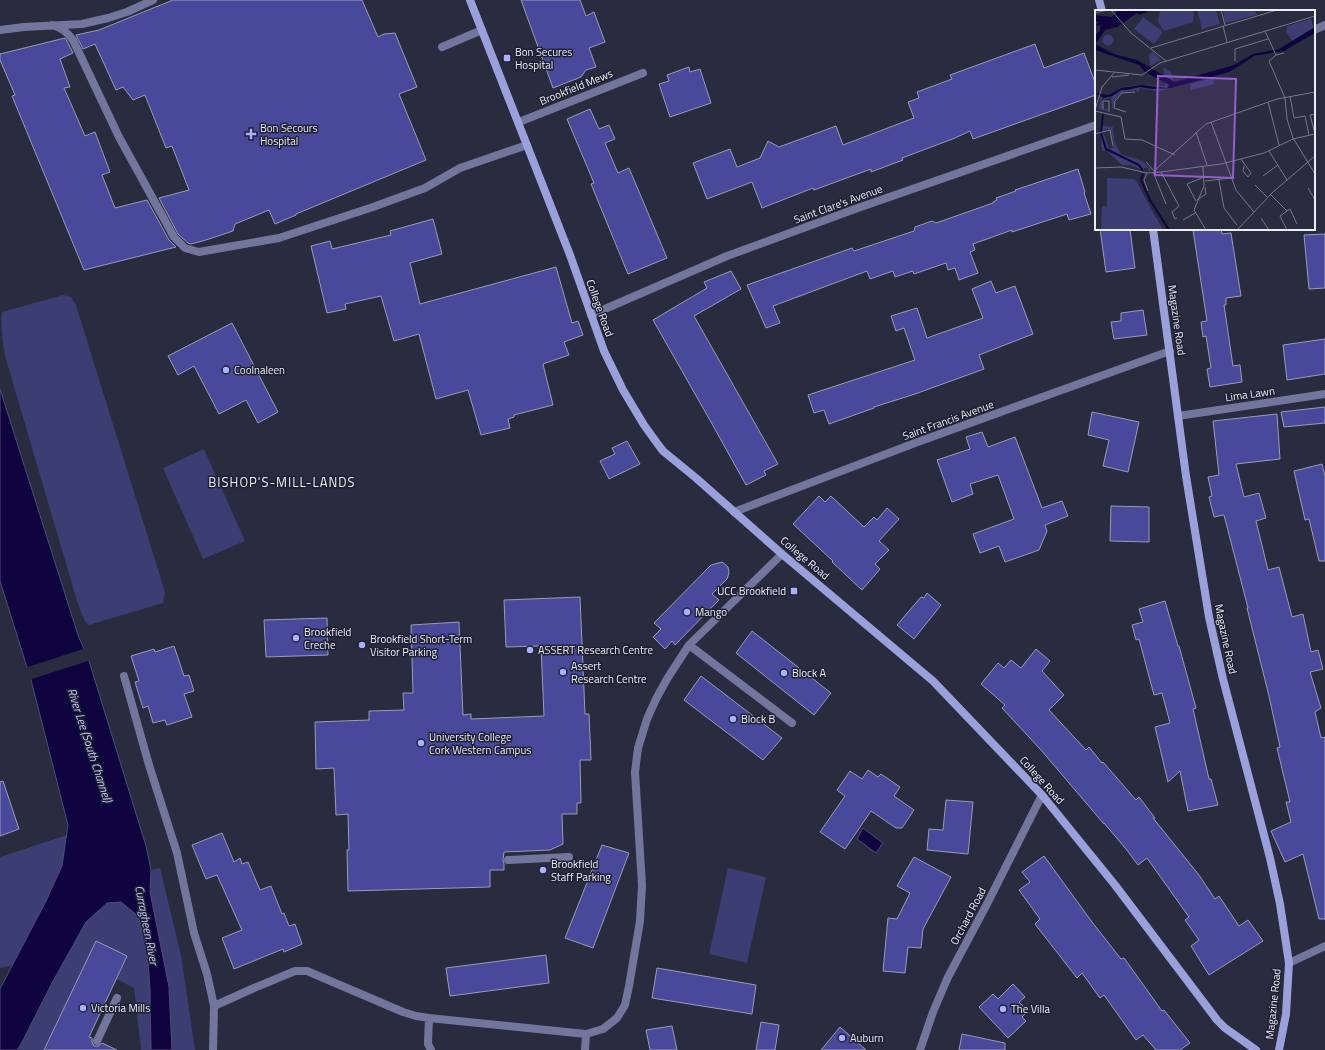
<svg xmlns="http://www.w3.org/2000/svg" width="1325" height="1050" font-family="'Titillium Web',sans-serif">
<rect width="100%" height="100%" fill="#292b3e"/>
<path fill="#3b3d73" d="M63,295l8,2 5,8 89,287 -2,11 -74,22 -5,-5 -7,-19 -72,-245c-2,-12 -5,-33 -3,-44z
M204,449l41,92 -42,18 -40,-91z
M67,835l-5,31 -16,35 -33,64 -13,3v-111z
M160,868l21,87 14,95h-23l-3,-63 -19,-95 1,-22z
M728,868l38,9 -19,86 -38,-9z
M121,902l16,13 9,18 4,56 1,61h-10l-7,-62 -18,-9 11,-23 -31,-15 -52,109h-27l4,-6 31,-61 34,-61 21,-19z"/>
<path fill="#100440" stroke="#524a78" d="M0,389l78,246 11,26 57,185 5,24 -1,22 19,95 3,63h-21l-1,-61 -4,-56 -9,-18 -16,-13 -14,1 -21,19 -34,61 -31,61 -4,6h-17v-61l46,-88 16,-35 6,-41 -37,-145 -31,-99z
M863,828l20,15 -7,10 -19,-14z"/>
<path fill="#292b3e" d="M86,648l5,12 -62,20 -4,-12z"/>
<path fill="#49499b" stroke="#999cb4" d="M173,0h189l16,37 6,-3 11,-1 22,54 -18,7 27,66 -130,54v1l-21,9 -6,-14 -34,14 -2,7 -27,9 -15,4 -3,-1 -10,-9 -19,-36 30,-8 -17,-44 -6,2 -21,-53 -12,5 -10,-13 -7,3 -21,-46 -12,5 -7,-14 23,-5z
M521,0h59l6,16 8,-4 11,30 -16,6 7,19 -10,3 -5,7 -28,11z
M65,38l3,5 5,10 -13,6 10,28 -6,1 21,48 10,-4 15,40 -8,3 13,33 32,-8 22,40 7,7 -92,23 -72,-174 3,-1 -15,-35v-6z
M1035,44l9,24 40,-15 12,32v10l-123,44 -3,-8 -15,7 -53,20 1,2 -32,12v-3l-57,21 -1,-2 -51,20 -10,-26 -45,17 -14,-36 37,-14 7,18 23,-9 8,-17 11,6 57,-21 7,19 71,-27 -6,-16 11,-4 -2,-6 35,-13 -2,-4z
M689,67l1,5 10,-3 11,34 -41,14 -11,-33 10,-3 -2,-6z
M590,109l9,20 10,-4 6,14 -10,4 13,30 11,-5 38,90 -39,16 -37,-90 3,-1 -27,-64z
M1078,169l7,23 -1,1 7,21 -22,6 -2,-6 -55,18v-2l-39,14 2,6 -5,2 8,21 -19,7 -4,-12 -7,2 -2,-7 -32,11 -1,-3 -18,6 -2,-6 -23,8 -3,-8 -94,35 7,17 -14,5 -19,-43 105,-37 2,3 60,-20 1,-4 17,-6 4,2 57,-20v-1l4,-2 -1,-2 20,-7 -1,-1z
M433,219l9,35 -32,9 10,41 136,-37 16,56 6,-2 5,14 -19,7 5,13 -26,9 10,41 -39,10v2l-6,2 2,9 -29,7 -13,-45 -32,9 -17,-65 -25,7 -13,-45 -36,8 1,5 -19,4 -16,-67 19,-5 2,8 59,-14 -1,-4z
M1100,229h30l5,39 -29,4z
M1203,229h18l1,5 9,-1 10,63 -15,2v7h-2l9,61 7,-1 2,17 -32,5 -3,-18 4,-1 -5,-32 -3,1 -2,-15 6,-1 -14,-91z
M1325,234v54l-16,1 -5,-54z
M731,271l10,18 -47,27 84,148 -14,7 2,4 -20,10 -35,-63 -58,-102 54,-32 -3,-6z
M991,281l5,12 19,-7 18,48 -54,21 5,14 -69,25 -41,13v1l-45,16 -5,-14 -10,3 -6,-18 107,-35 -11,-32 -8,3 -5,-15 26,-8 10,30 56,-20 -11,-29z
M1143,310l4,25 -33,4 -3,-17 10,-1v-8z
M232,323l46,89 -20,11 -12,-23 -27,14 -25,-48 -16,9 -10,-19z
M1325,339v35l-38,6 -4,-35z
M1325,407v16l-41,4 -3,-15z
M1092,412l47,10 -11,50 -25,-6 6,-26 -21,-5z
M1277,414l3,45 -44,5 8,33 15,-4 7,25 -10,3 12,49 11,-3 13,50 11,-3 8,38 7,-2 5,19 -13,3 11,36 -6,4 6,26 4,-1v182h-6l-16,-65 -18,8 -14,-31 20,-9 -5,-20h4l-13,-54 3,-1 -11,-51 -22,-88h1l-24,-93 -10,2 -5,-20 3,-1 -4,-19 11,-2 -6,-54z
M982,432l6,15 27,-10 27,71 20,-7 6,15 -23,9 2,6 -8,19 -34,12 -6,-16 -19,7 -7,-19 41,-15 -16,-44 -28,9 3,10 -21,8 -15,-42 33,-11 -4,-12z
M627,441l13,23 -31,15 -9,-18 15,-7 -3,-6z
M1322,464l3,12v85h-6l-10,-42 -4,1 -11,-49z
M819,496l6,6 6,-6 33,31 10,-10 3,3 10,-12 12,11 -20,22 10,9 -14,14 5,5 -18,21 -30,-28 1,-1 -40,-37z
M1111,506l38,1v35l-39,-1z
M722,562l6,5 1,6 -2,6 -15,15 7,6 -44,45 -3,-4 -7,8 -12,-12 8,-8 -7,-6 57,-58z
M927,593l14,12 -27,34 -17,-14 24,-28 3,1z
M580,597l5,117h4l2,46h-11l1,43h-4v11h-15l1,30 -13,6 -46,2 -1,8 1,4v6h-14v17l-142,4 -1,-41h2l-1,-36 -12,1 -2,-47 -18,1 -1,-47 54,-2v-9l35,-1 -1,-17h10l-2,-68 48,-3 4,93 8,-1v5l73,-3 -3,-70 -35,1 -2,-47z
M1165,601l13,45h1l17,62 -3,1 16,70h2l7,26 -30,6 -8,-40 -12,11 -13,-55 15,-4 -8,-30 -8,2 -15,-56 -3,1 -4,-15 11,-3 -4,-13z
M327,618l1,37 -62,2 -2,-37z
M752,631l79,62 -17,22 -78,-62z
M174,646l10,30 5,-1 5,16 -10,3 8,23 -25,8 -2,-5 -12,3 -5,-17 -5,2 -8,-26 4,-1 -8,-25 23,-7 1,3z
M1036,649l14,12 -8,10 22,24 -15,15 37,40 3,-3 13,16 1,-1 33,38 3,-3 16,21h-2l46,57 16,24 4,-3 20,30 9,-6 15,21 -54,34 -18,-29 8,-6 -14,-20 4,-3 -42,-59 -9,7 -12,-16 -22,-26v1l-63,-74 -39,-42 3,-3 -24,-21 17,-21 6,5 7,-8 10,8z
M701,676l81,62 -19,22 -79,-60z
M868,770l10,7 3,-3 19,13 -6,9 20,14 -12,18h-6l-25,-17 -26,38 -25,-17 25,-36 -8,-6 13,-19 12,8z
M3,781l16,48 -19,7v-54z
M946,800l27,2 -5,52 -41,-4 2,-21 14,1z
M222,833l12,29 6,-4 2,6 6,-2 12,28 11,-4 11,28 2,-1 5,13 6,-2 7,20 -18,8 -1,-3 -49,20 -12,-31 20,-8 -25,-55 -11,4 -14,-34z
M602,845l27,8 -36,95 -28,-10z
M1044,856l48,66 29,37 3,-1 38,53 2,-1 26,33 -10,7h-24l-13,-15 -7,5 -32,-45 -4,3 -18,-25 -5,5 -42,-54 5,-5 -21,-29 11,-8 -8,-10z
M914,857l37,20 -28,52 -2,19 -13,-1 -3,26 -22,-2 5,-53 9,1 13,-26 -13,-7z
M96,941l31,15 -38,81 3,1v4l2,4h4l4,-3 15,7h-73z
M546,955l3,28 -99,13 -4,-28z
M657,968l99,17 -4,29 -100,-16z
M1013,984l12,13 -6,5 9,9 -6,6 4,4 -18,17 -29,-31 14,-13 5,5z
M761,1022l18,3 -4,25h-19z
M672,1026l5,24h-27l-4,-20z
M840,1027l26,23h-45z
M962,1034l43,9v7h-46z"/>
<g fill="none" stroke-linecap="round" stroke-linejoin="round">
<path stroke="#72769c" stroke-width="8" d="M52,25c10,3 15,7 21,15l46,97 55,100 11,11 14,4 80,-14 94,-31 52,-19 35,-20 67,-23
M0,30l24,-3 58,-3 26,-6 19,-6 26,-12
M442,47l40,-17
M689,645l103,78
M124,676l25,89 28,88 17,80 13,41 7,32
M508,860l61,-3
M429,1018l-1,26 3,6
M97,1041l20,-43
M213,1050l1,-44 40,-18 41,-17h12l96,41 13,4 13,2 157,16 17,-5 14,-11 8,-13 4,-19 11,-65 2,-36 -7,-113 3,-24 9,-29 9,-20 11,-20 22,-34 93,-91
M585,1050l1,-16"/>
<path stroke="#72769c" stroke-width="8" d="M1314,30l11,-5
M519,122l124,-49
M591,315l136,-59 128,-47 241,-84
M1178,416l147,-22
M734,512l181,-69 255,-92
M1289,963l36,-17
M920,1050l13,-38 15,-35 39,-73 55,-109"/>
<path stroke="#9aa0dc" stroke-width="8" d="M470,0l100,255 34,96 19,39 21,35 13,18 6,8 33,27 86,76 151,127 109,114 73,90 102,135 8,8 31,22
M1099,0l3,11
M1153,229l33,247 23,141 14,62 47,179 10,46 9,59 -3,51 -7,36"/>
</g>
<g fill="#a9b0fc" stroke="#1f2133" stroke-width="1.5">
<rect x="503" y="54" width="8" height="8" rx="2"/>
<path d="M249 128h4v4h4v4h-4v4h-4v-4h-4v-4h4z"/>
<circle cx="226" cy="370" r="4"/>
<rect x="790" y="587" width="8" height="8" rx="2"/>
<circle cx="687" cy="612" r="4"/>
<circle cx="296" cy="638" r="4"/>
<circle cx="362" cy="645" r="4"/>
<circle cx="530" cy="650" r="4"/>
<circle cx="563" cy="672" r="4"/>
<circle cx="784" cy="673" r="4"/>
<circle cx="733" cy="719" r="4"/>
<circle cx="421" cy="743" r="4"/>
<circle cx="543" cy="870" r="4"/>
<circle cx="83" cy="1008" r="4"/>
<circle cx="1003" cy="1009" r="4"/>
<circle cx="842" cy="1038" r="4"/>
</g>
<g text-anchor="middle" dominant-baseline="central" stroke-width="3" stroke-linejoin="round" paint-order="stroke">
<g font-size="11" fill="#eceefa" stroke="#1f2133" text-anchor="start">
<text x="515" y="52">Bon Secures<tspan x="515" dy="13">Hospital</tspan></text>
<text x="260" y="128">Bon Secours<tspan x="260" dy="13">Hospital</tspan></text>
<text x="234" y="370">Coolnaleen</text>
<text x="786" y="591" text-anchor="end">UCC Brookfield</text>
<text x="695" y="612">Mango</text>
<text x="304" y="632">Brookfield<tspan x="304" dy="13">Creche</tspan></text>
<text x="370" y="639">Brookfield Short-Term<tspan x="370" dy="13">Visitor Parking</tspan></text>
<text x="538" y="650">ASSERT Research Centre</text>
<text x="571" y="666">Assert<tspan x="571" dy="13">Research Centre</tspan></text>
<text x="792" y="673">Block A</text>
<text x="741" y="719">Block B</text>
<text x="429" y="737">University College<tspan x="429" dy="13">Cork Western Campus</tspan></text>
<text x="551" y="864">Brookfield<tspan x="551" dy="13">Staff Parking</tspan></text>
<text x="91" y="1008">Victoria Mills</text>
<text x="1011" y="1009">The Villa</text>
<text x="850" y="1038">Auburn</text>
</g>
<g font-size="11" fill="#eceefa" stroke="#1f2133">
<text transform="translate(576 87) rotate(-22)">Brookfield Mews</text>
<text transform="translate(838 204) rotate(-20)">Saint Clare's Avenue</text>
<text transform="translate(600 308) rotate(70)">College Road</text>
<text transform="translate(1177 320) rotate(82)">Magazine Road</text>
<text transform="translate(1250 394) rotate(-8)">Lima Lawn</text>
<text transform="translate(948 420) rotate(-20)">Saint Francis Avenue</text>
<text transform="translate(805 558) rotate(40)">College Road</text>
<text transform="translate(1226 639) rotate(78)">Magazine Road</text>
<text transform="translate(1042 780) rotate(48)">College Road</text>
<text transform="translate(968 916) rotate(-62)">Orchard Road</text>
<text transform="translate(1273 1004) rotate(-84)">Magazine Road</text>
</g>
<g font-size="12" font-style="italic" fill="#c3c9f6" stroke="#1f2133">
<text transform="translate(90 745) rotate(72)">River Lee (South Channel)</text>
<text transform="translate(147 925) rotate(79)">Curragheen River</text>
</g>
<g font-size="13" letter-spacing="1" fill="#eceefa" stroke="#1f2133">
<text x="282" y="482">BISHOP'S-MILL-LANDS</text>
</g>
</g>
<g transform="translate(1095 10)">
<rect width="220" height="220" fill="#292b3e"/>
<path d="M99,0l-1,12 -29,9 -6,-9 2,-11zM102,0h19l4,14 -18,5zM128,0h32l2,5 -32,8zM48,7l20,15 -9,12 -20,-15zM216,9l3,9 -22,13 -6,-10 1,-5zM7.5 30a5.5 5.5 0 1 1 11 0a5.5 5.5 0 1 1-11 0ZM58,42l8,8 -11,6 -1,-12zM68,57l8,5 3,10 -9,-4zM55,63l18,10 1,3 -2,2 -19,-1 -3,-1 -24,2 -7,6 -4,1 10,-7 15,-3 30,1 1,-2zM118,68l1,6 -23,6 -1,-6zM45,77l31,2 -13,2 -18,-3 -2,5 -2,-3 -14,2 -8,9 -1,11 -2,-15 -6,2 -3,-2v12h6v-7h-4l4,-1 1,8 -2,2 -8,-2 2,-14 10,2 10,-7zM7,103l1,13 10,1 1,14 7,13 21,7 10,9 -4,1v-3h-4v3l-13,-6h-9l-16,-15 -4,1 -1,-16 3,-1 5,15 5,-2 -3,-17 -6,-1 -5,5zM12,168l28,1 28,51h-62l1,-24h5z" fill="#3b3d73"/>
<path d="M23,0h34l-13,5 -2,-2 -20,14 -12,3 -8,12 -2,-1v-6l5,-4v-6l-5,1 4,-4 -4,-1v-6l17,2zM220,17v6l-31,18 -30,5 -25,16 -58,16 -19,1 -12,-2 -13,3h-6l-9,6 -8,2 -9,-5 14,2 12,-7 20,-3 26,3 2,-3 -24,-13 -6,-7 -44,-15v-6l19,10 23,6 38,22 59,-17 19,-11 26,-5z" fill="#100440"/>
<path fill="none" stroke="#100440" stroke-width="2" d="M8,104l-2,19 5,16 33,16 4,6M48,164l-2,6 9,20 19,30"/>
<path fill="none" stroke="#777989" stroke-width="1" d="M16,0l20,23 35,28M126,0l4,15M0,3l12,-3M128,16l4,16M170,21l11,24M56,38l126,-38M189,43l-8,2 -7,6 16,37 2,21 6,19 22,36M140,51v-12l33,-10M0,60l47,5 18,-12 155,-47M17,67l17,-2M195,86l4,22 11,-2 4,19M173,92l11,43M8,99v-8h6v11M0,100l7,-23 12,-14M0,101l26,6 4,22 17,1 33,15M31,102l-12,-4 1,-7 7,-8 13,-1M116,112l25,68 18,22M101,122l11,33M0,124l15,-4 3,16M220,124l-5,-19 5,-1M174,141l18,29M146,149l10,14 -3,4 -5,-6 1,-5M51,152l8,9M108,157l1,19 -10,24 12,20M0,158l26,-1 26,6 14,-1 60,-8 43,-11 29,-14 22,-5M59,161l52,-47 71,-25 38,-7M58,162l13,32M66,162l18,34 -7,6 3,7 2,-1M52,163l-3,7 4,11M168,166l15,-11M124,170l5,28 13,17M110,171l26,-3M160,175l12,12M213,178l7,12M175,184l17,17 -7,5 7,14M102,190l9,-6 -1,-7M101,191l-9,-17 17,-7M192,201l3,-2 7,15M166,208l8,12M88,210l12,-7M142,220l36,-38 42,-36"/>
<path fill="#975cce" fill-opacity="0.15" stroke="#975cce" stroke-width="2" d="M63,66l78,3 -3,99 -78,-3z"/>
<rect width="220" height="220" fill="none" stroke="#eceefa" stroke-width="2"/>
</g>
</svg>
